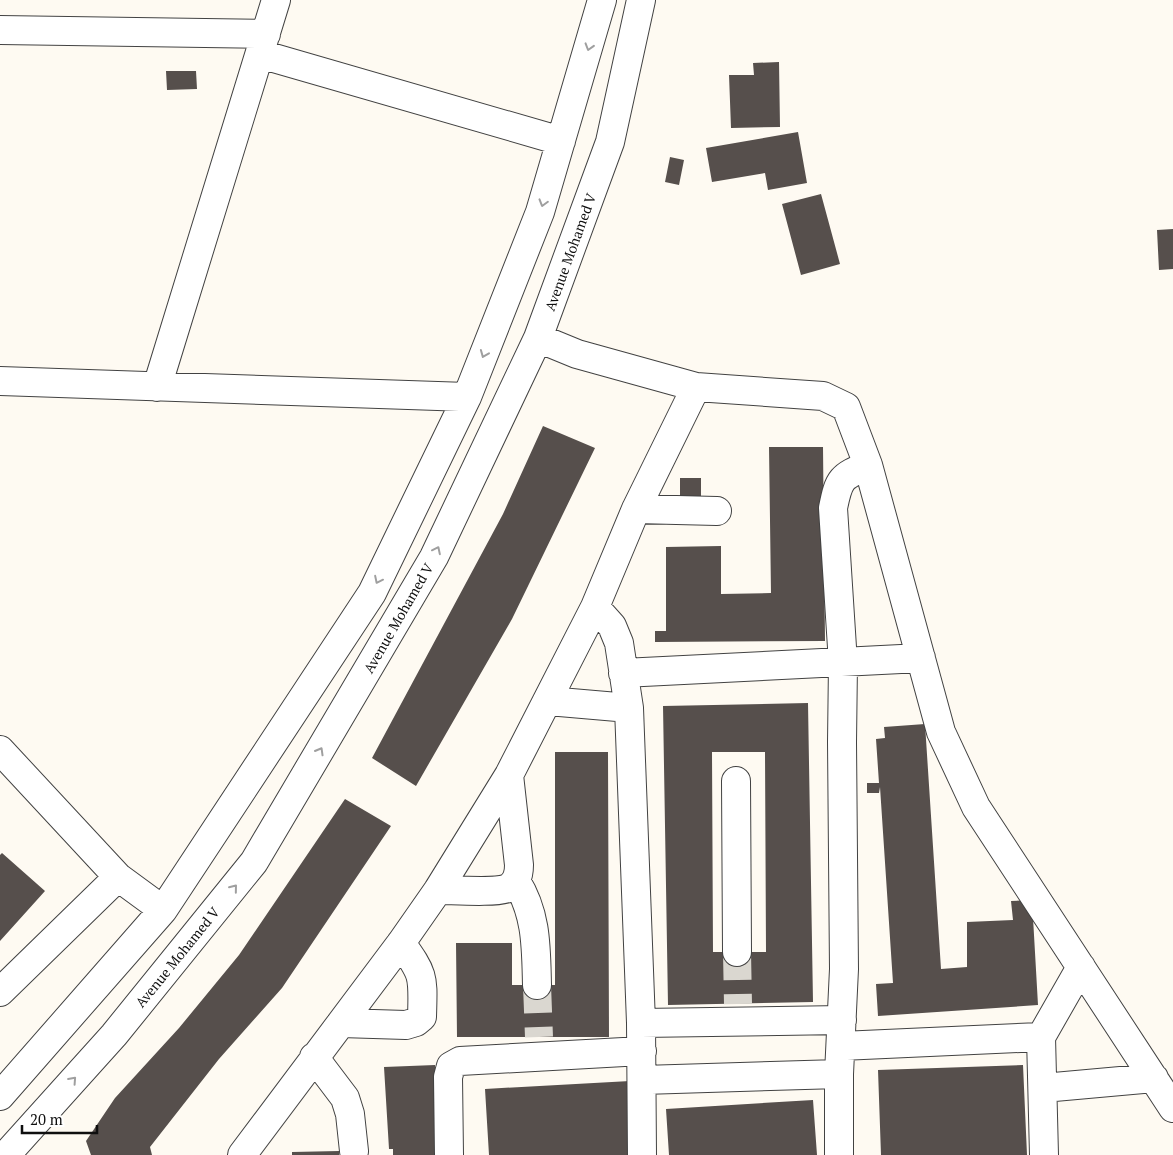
<svg xmlns="http://www.w3.org/2000/svg" width="1173" height="1155" font-family="'PT Serif',serif">
<rect width="100%" height="100%" fill="#fefaf2"/>
<path fill="#564f4c" fill-rule="evenodd" d="M779,62l1,65 -49,1 -2,-53h25l-1,-12z
M166,71h30l1,18 -30,1z
M798,132l9,51 -39,7 -3,-17 -53,9 -6,-34z
M670,157l14,3 -5,25 -14,-3z
M821,194l19,70 -39,11 -19,-71z
M1173,229v40l-14,1 -2,-40z
M543,426l52,22 -83,171 -96,167 -44,-28 131,-244z
M769,447h54l2,194 -170,1v-11h11v-84l55,-1v48l50,-1z
M680,478h21v21h-21z
M808,703l5,299 -145,3 -5,-299zM712,752h53l1,200h-53z
M925,724l16,245 26,-2v-45l46,-2 -2,-19 21,-1 6,105 -160,11 -2,-32 17,-1 -13,-196 -1,6h-12v-10h12l-3,-44 9,-1 -1,-11z
M555,752h53l1,285h-152l-1,-94h56v42h43z
M345,799l46,27 -109,162 -63,71 -69,88 2,8h-61l-5,-14 29,-43 64,-70 60,-73z
M2,853l43,38 -45,50v-86z
M435,1065l3,90h-45v-6h-4l-5,-82z
M1023,1065l4,90h-146l-3,-85z
M630,1081l4,74h-145l-4,-66z
M813,1100l4,55h-148l-3,-46z
M339,1151v4h-47v-3z"/>
<g fill="none" stroke-linecap="round" stroke-linejoin="round">
<path stroke="#dad7d0" stroke-width="28" stroke-dasharray="28 14" stroke-linecap="butt" d="M737,952l1,52
M537,985l2,52"/>
<defs>
<path id="minor" d="M0,30l266,4
M260,54l301,87
M538,338l39,16 119,33 127,9 23,11 22,58c-27,12 -29,13 -35,43l10,155 -1,79 2,227 -5,105v81
M0,381l467,16
M157,387l119,-387
M868,465l73,267 35,75 197,301
M636,509l81,2
M595,607l17,19 7,17 10,65 12,315 1,132
M623,673l298,-15
M548,701l81,7
M0,750l118,127 45,33
M736,781l1,171
M516,881c21,33 20,67 21,104
M438,890c14,0 60,3 70,-2 9,-5 11,-14 11,-23l-10,-90
M0,992l118,-115
M341,1023l65,2 10,-3 6,-5c1,-40 3,-41 -21,-74
M641,1023l201,-3
M1041,1037l40,-70
M841,1046l200,-9 3,118
M314,1057l31,41 5,16 4,37
M643,1080l196,-6
M1043,1088l111,-10
M0,1096l163,-186 209,-317 95,-196 73,-185 62,-212
M6,1155l108,-120 140,-173 180,-305 104,-219 72,-196 31,-142
M242,1155l159,-212 37,-53 71,-115 86,-168 41,-98 60,-122
M449,1155l-1,-78 3,-11 9,-5 182,-10"/>
</defs>
<use href="#minor" stroke="#424242" stroke-width="30"/>
<use href="#minor" stroke="#fff" stroke-width="28"/>
</g>
<defs><path id="oneway-chevron" d="M-2-3.5L2.5 0L-2 3.5" fill="none" stroke-width="1.6" stroke-linecap="round" stroke-linejoin="round" transform="scale(1.25)"/></defs>
<g stroke="#9f9f9f">
<use href="#oneway-chevron" transform="translate(589 47) rotate(107)"/>
<use href="#oneway-chevron" transform="translate(543 203) rotate(106)"/>
<use href="#oneway-chevron" transform="translate(484 354) rotate(112)"/>
<use href="#oneway-chevron" transform="translate(437 550) rotate(-64)"/>
<use href="#oneway-chevron" transform="translate(378 580) rotate(116)"/>
<use href="#oneway-chevron" transform="translate(320 751) rotate(-60)"/>
<use href="#oneway-chevron" transform="translate(234 888) rotate(-51)"/>
<use href="#oneway-chevron" transform="translate(73 1080) rotate(-48)"/>
</g>
<g text-anchor="middle" dominant-baseline="central" stroke-width="5" stroke-linejoin="round" paint-order="stroke">
<g font-size="14" fill="#0f0f0f" stroke="#fff">
<text transform="translate(570 252) rotate(-70)">Avenue Mohamed V</text>
<text transform="translate(398 618) rotate(-60)">Avenue Mohamed V</text>
<text transform="translate(177 957) rotate(-51)">Avenue Mohamed V</text>
</g>
</g>
<path d="M22 1125v8h75v-8" fill="none" stroke="#0f0f0f" stroke-width="2.5"/>
<text x="30" y="1125" font-size="15" fill="#0f0f0f" stroke="#ffffff" stroke-width="4" paint-order="stroke">20 m</text>
</svg>
